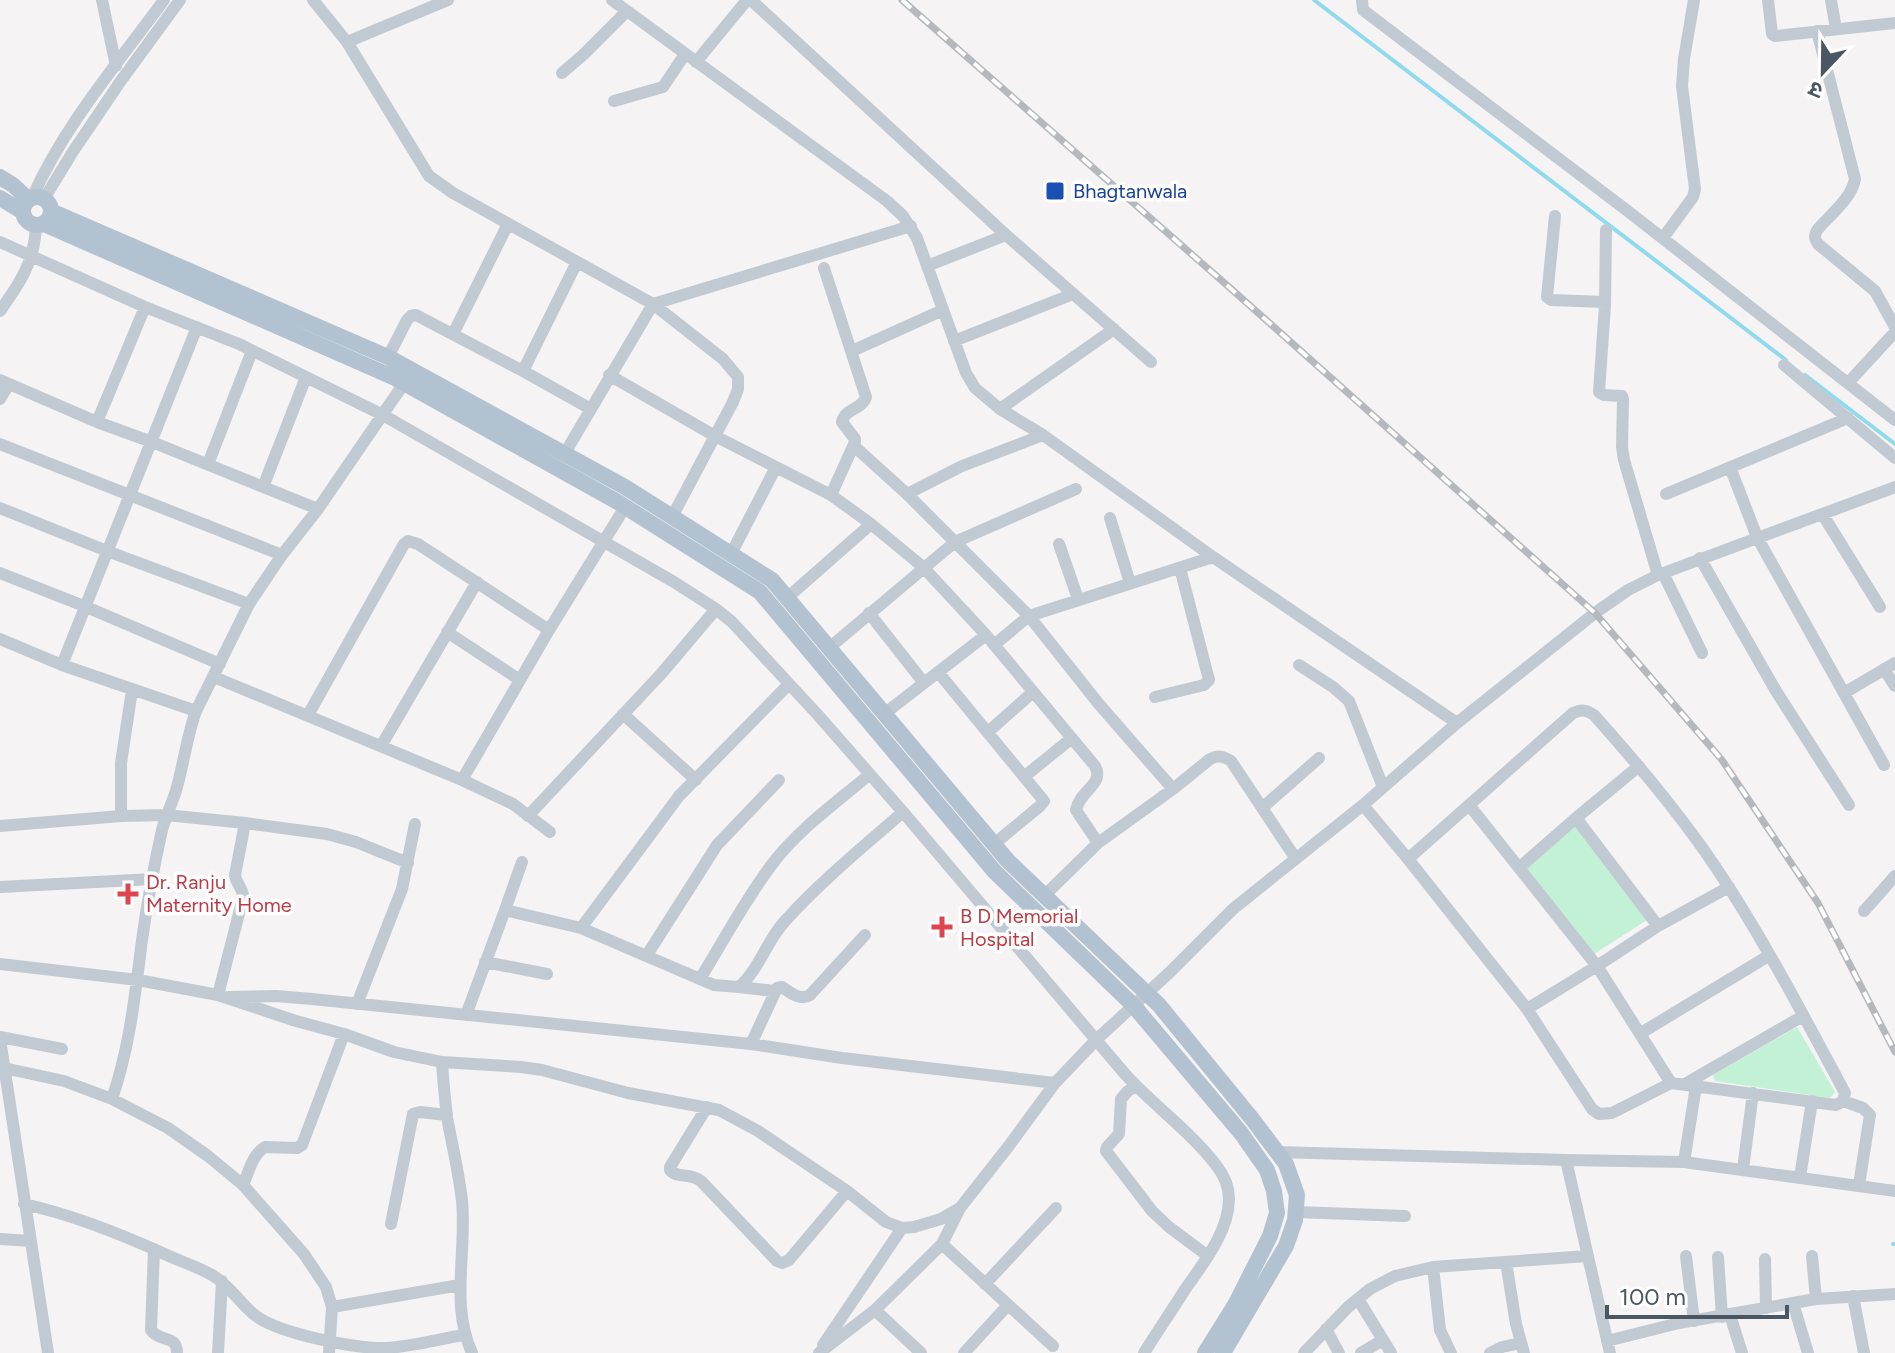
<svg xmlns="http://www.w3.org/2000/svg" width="1895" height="1353" font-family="Figtree,'Noto Sans Devanagari',sans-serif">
<rect width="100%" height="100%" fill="#f5f3f3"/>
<path fill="#c3f1d5" d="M1576,826l71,94 -53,34 -70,-84z
M1797,1027l38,65 -5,6 -115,-17 -2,-6z"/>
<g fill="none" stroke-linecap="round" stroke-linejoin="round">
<path stroke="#90daee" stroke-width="4" d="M1314,0l472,360
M1805,375l90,69
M1893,1244h2"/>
<path stroke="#c1cad2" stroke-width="12" d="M102,0l14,66
M313,0l34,42 82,134 24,17 200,111 258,-78
M612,0l275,201 16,15 14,22 49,135 9,15 25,21 43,26 170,122 244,166
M751,0l255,235 145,127
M1362,0l1,10 266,202 266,208
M1768,0l4,34 3,2 120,-13
M1831,0l5,29
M1817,31l38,148c-3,19 -25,36 -37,50 -4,6 -4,9 0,15l57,47 20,36
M347,42l101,-42
M696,62l51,-62
M562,73l21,-18 44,-44
M614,101l49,-14 22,-33
M32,198c32,-72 85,-134 132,-198
M44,199l28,-46 48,-71 60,-82
M1555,216l-8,81 4,3 54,2
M1606,230l-1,75 -6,87 5,3 18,1 1,3 -1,48 2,13 34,115
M1663,238l30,-41 2,-8 -13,-103 2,-27 10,-59
M0,242l145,65 94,37 144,71 291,167 42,27 16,13 85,92 86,98 222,262c28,31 66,58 91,91 8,10 13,21 13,34 0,33 -27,66 -45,92 -13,21 -27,41 -40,62
M927,266l79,-31
M824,268l42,129c-4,13 -21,11 -24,25l13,17v3l-24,53
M0,311c20,-28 35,-50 36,-86
M453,334l55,-110
M954,341l119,-47
M852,351l91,-41
M388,357l19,-37 4,-4 5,-1 107,56 66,37
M1784,365l111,93
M523,371l54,-109
M609,375l106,61 116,59 40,29 52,43 63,68 109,131c10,18 -15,24 -19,44l22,33 -54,53
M0,380l97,42 48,-115
M1848,383l47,-51
M0,399l9,-15
M1000,409l114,-80
M97,422l55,20 166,67
M0,444l282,111
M854,446l53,48 122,122 -35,29
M565,453l88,-149 70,55 15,18v12l-5,13 -61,115
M208,464l44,-113
M1730,467l27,70 127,228
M263,487l43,-110
M907,494l55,-28 81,-31
M1666,494l182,-76
M0,508l107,43 142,53
M1823,515l57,92
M1110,518l20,65
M1059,544l19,55
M731,554l45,-87
M1700,558l76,133 73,114
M0,573l84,33 136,58
M1663,573l39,80
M787,598l84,-74
M869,613l55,70
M447,632l73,48
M0,639l62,26
M829,648l126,-106 121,-53
M1299,665l34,22 16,14 34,86
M1884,669l11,17
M938,672l106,129 -4,5 -46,38
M214,677l248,103 87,-150 76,-123
M1844,693l51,-30
M1155,697l49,-12 5,-5 -29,-112
M196,711l-134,-46 135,-338
M623,714l73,66
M884,714l102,-79
M308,715l96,-171 4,-3 10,3 131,86
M988,732l45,-40
M381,746l96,-164
M1025,776l47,-38
M462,780l51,24 37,28
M1173,789l-75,-86 -69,-87 184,-59
M1363,805l45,54 119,150 65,100 7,5 13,-1 59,-30 165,22 7,-4 2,-8c-37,-69 -73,-138 -115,-204 -39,-62 -87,-119 -136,-174 -8,-5 -12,-6 -21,-2l-165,146
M1469,805l128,161 74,117
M1262,808l57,-50
M121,816v-53l11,-73
M528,816l133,-142 55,-65
M1576,818l82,108
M0,826l121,-10 45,-1 79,8 82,11 29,8 52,21
M1098,843l75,-54 37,-30c8,-4 13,-3 21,2l65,98
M1520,867l56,-49 63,-52
M0,887l153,-8
M505,910l17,-48
M1864,911l31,-35
M581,928l133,57 25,2c20,-17 28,-47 46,-66 36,-40 78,-74 118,-109
M647,955l70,-110 62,-65
M485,962l62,12
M0,964l138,16 80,15 78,26 48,13 50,18 48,10 79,5 21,3 86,23 91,17 39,21 89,60 39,31 16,6 12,-1 27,-8 19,-11 48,-61 47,-64
M700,979c24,-39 46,-81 73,-116 27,-35 64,-61 97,-89
M739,987l35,4
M218,995l25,-97c1,-9 -7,-14 -8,-23l10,-52
M228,997l48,-1 36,3 439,45 91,14 213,25 42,-44 72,-66 64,-64 130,-104 94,-82 138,-110 33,-23 30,-15 237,-88
M357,1004l45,-115 13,-65
M1527,1009l70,-43 61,-40 71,-39
M466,1015l39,-105 76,18 98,-132 110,-112
M1641,1033l129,-78
M0,1037l62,12
M0,1039l48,314
M751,1044l26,-56 5,-1c9,6 18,14 28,8l55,-60
M442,1062c1,18 3,37 5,55 5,28 12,56 15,84 5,52 -12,103 10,152
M4,1068l60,13 48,18 56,29 40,28 35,29 61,69 22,33 6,20 -3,46
M1685,1084l118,-68
M1136,1086l-8,5 -7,8 -2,35 -12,13 -1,4 46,60 17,16 39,29
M112,1099c18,-53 23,-104 30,-159 5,-36 12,-74 20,-110 4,-15 11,-28 15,-43 7,-25 10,-51 19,-76l53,-107 33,-49 36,-46 91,-133
M1843,1101l20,7 7,7 -11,70
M707,1107l-37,60v3c7,9 19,2 31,11l76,80 5,2 7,-3 58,-69
M1276,1152l290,8 118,2 211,29
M1566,1160l44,193
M1684,1162l12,-76
M1743,1169l10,-76
M1800,1177l12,-76
M243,1185c6,-13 9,-30 22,-38l32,1 5,-3 42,-111
M24,1204c50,11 97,30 143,51 15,7 31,12 45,20 18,10 28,29 44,41 25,18 100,33 130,32 26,-1 52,-9 78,-13
M1296,1212l109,4
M391,1224l22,-110 7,-2 27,3
M0,1239l31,2
M942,1244l111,102
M154,1249l-3,81c9,13 26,4 26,23
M1686,1256l8,65
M1812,1256l4,43
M1718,1257l4,60
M1765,1259l1,49
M1506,1262l10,62 8,29
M1433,1267l7,63 11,23
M985,1284l71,-76
M1853,1296l11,57
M1358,1299l33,54
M1793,1303l23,-4 79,-5
M332,1307l128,-22
M875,1310l46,43
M1730,1315l12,38
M1326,1329l13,24
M1607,1341l72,-18 114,-20 15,50
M823,1345l79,-117
M218,1353l4,-72
M819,1353l56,-43 67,-66 18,-36
M964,1353l44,-48
M1304,1353l44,-46 22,-18 25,-13 38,-9 155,-11
M1361,1353l22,-13
M1490,1353l12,-6 19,-4"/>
<path stroke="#b3c2d1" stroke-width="16" d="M0,177l13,8 16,15
M23 211a14 14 0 1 1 28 0a14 14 0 1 1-28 0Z
M0,198l23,14
M51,211l337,146 237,130 147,93 236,281 151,144 94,115 33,44 11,31 -2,25 -9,26 -63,107
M44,224l351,154 221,123 144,91 235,280 138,133 108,128 26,37 7,21 3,22 -7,23 -35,69 -30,48"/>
<defs>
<path id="rail" d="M902,0l327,287 366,326 127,147 96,143 77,149"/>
</defs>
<use href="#rail" stroke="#b5b8bd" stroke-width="7"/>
<use href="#rail" stroke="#fff" stroke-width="4" stroke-dasharray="12" stroke-linecap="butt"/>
</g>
<rect fill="#1a4fb4" stroke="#fff" stroke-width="3" x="1045" y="181" width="20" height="20" rx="4"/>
<g fill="#e0444e" stroke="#fff" stroke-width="3">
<path d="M124 882h8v8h8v8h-8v8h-8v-8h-8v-8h8z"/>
<path d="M938 915h8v8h8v8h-8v8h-8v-8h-8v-8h8z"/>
</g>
<g text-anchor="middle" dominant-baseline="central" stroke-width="7" stroke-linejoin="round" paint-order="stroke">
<g font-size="20" fill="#164399" stroke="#fff" text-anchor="start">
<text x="1073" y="191">Bhagtanwala</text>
</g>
<g font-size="20" fill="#be3a42" stroke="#fff" text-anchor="start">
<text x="146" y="882">Dr. Ranju<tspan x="146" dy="23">Maternity Home</tspan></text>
<text x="960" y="916">B D Memorial<tspan x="960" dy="23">Hospital</tspan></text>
</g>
</g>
<g transform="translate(1823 72) rotate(202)" stroke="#ffffff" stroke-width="6" paint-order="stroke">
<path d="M0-6L14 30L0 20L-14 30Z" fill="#4a5661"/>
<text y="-12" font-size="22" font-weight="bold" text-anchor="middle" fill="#4a5661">उ</text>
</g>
<path d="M1607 1305v12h180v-12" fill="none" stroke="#4a5661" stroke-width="4"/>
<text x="1619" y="1305" font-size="24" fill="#4a5661" stroke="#ffffff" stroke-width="6" paint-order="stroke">100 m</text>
</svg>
